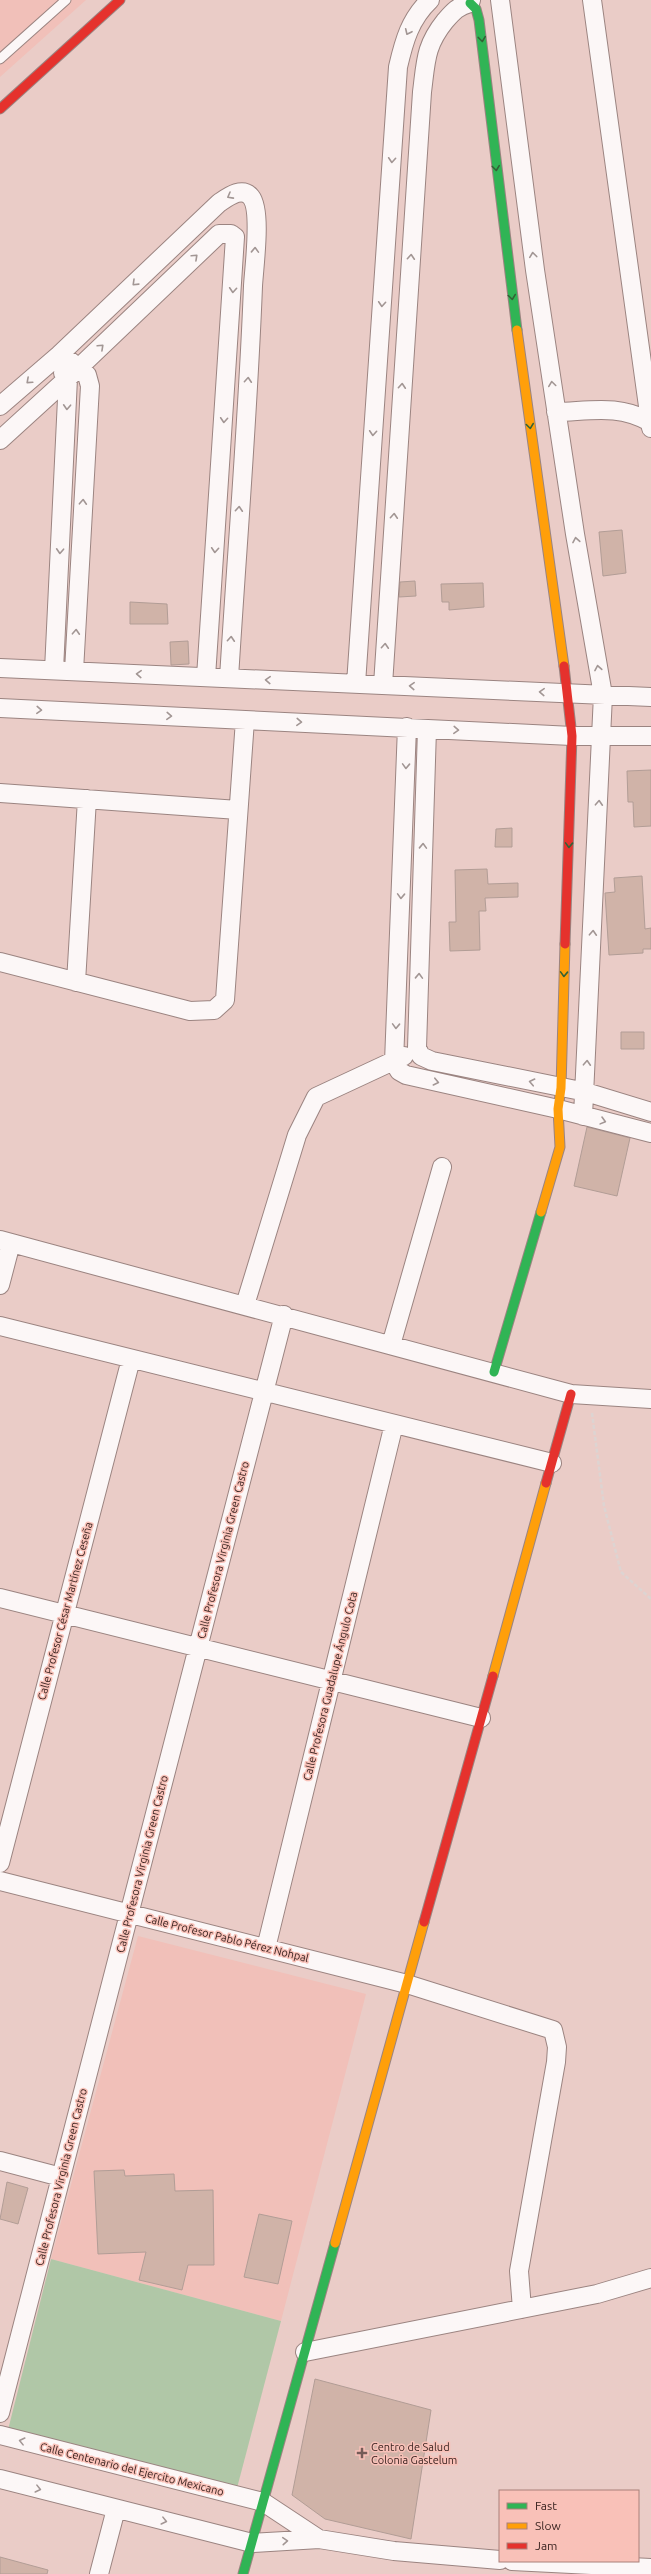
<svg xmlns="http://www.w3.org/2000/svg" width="651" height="2574" font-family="Ubuntu,sans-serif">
<rect width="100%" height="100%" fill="#eaccc7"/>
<path fill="#f1c0b9" d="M0,0h86l-86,77z
M138,1936l228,58 -85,327 -230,-62z"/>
<path fill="#b0c7a7" d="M51,2259l230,62 -44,167 -229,-58z"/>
<path fill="#d0b3a8" stroke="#b29d96" d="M622,530l4,43 -23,3 -4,-44z
M415,581l1,15 -17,1 1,-15z
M483,583l1,24 -35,3v-8h-7l-1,-18z
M130,602l37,2 1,20h-38z
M188,641l1,23 -18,1 -1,-23z
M651,770v56l-17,1 -1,-25h-5l-1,-31z
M512,828v19h-17l1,-18z
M487,869l1,15 30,-1v14l-33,1 1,13h-7l1,39 -30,1 -1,-29h7l-1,-52z
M642,876l3,53 6,-1v21h-8v4l-34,2 -4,-62 10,-1 -1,-14z
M621,1032h23v17h-23z
M587,1127l43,11 -13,58 -43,-10z
M124,2170l1,6 49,-2 1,17 38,-1 1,75h-26l-6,25 -43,-10 7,-28 -48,2 -4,-83z
M7,2182l21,6 -10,36 -18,-5z
M259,2214l33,7 -14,63 -34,-7z
M315,2379l116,31 -20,129 -86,-20 -33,-24z
M0,2557l48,13 -1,4h-47z"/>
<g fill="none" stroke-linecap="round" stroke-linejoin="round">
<defs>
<path id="lane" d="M0,59l66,-59"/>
<path id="street" d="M500,0l35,270 40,264 28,161 -20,421
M592,0l59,428
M70,361l17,14 3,11 -16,285
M0,406l59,-51 160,-152c9,-6 23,-17 32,-6 11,14 3,70 2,89 -5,131 -16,262 -24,392
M556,412c35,-1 63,-8 94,10
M0,440l68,-62 151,-144h12l4,3 -29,440
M0,668l651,29
M54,670l14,-292 -5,-5
M356,684l42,-617c6,-26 12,-48 32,-67
M383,685l39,-593c4,-31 3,-46 23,-71 8,-9 13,-15 25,-18l1,-3
M0,708l572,28h79
M407,727l-13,335 5,9 7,4 152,34 93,24
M427,729l-10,319 4,8 11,5 154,31 65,20
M0,793l238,17
M0,962l190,49 24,-1 11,-10 20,-280
M76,982l11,-183
M0,1240l571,154 80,5
M0,1285l11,-42
M245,1305l52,-170 19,-38 88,-41
M0,1326l552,137
M391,1345l51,-178
M0,1598l481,120
M0,1863l131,-504
M0,1881l407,103 146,46 4,17 -1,15 -37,209 3,38
M266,1948l128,-524
M0,2161l61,16
M305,2352l292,-58 54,-16
M0,2413l284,-1098
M0,2435l263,67 56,37
M0,2479l252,64 67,-4 75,12 106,9
M512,2561l139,7
M99,2574l17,-65"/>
<path id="fast" d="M470,3l6,6 3,11 38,310
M494,1372l47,-160
M243,2574l92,-331"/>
<path id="slow" d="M517,330l47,336
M541,1212l19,-65 -2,-38 3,-21 4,-144
M493,1676l53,-193
M335,2243l89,-321"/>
<path id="jam" d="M0,109l120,-109
M564,666l8,70 -7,208
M546,1483l25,-89
M424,1922l69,-246"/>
</defs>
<use href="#lane" stroke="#9b8481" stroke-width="11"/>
<use href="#street" stroke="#9b8481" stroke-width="20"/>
<use href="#fast" stroke="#9b8481" stroke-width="11"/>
<use href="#slow" stroke="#9b8481" stroke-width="11"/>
<use href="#jam" stroke="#9b8481" stroke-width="11"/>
<path stroke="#ddd4d2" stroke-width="2.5" stroke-dasharray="4 2" stroke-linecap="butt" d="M592,1413l12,93 17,66 30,27"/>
<use href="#lane" stroke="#fcf7f7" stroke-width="9"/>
<use href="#street" stroke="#fcf7f7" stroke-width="18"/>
<use href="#fast" stroke="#30b455" stroke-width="9"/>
<use href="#slow" stroke="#ff9f0a" stroke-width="9"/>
<use href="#jam" stroke="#e5322d" stroke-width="9"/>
</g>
<defs><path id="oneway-chevron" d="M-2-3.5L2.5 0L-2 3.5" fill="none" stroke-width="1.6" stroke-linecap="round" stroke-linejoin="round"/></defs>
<g stroke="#a29694">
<use href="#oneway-chevron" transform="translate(408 32) rotate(115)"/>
<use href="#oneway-chevron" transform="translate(392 160) rotate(94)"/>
<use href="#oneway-chevron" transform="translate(230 196) rotate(151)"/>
<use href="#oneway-chevron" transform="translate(255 250) rotate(-88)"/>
<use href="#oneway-chevron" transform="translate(533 255) rotate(-97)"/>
<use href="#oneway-chevron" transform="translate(195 257) rotate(-43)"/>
<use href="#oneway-chevron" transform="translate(411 257) rotate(-86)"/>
<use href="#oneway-chevron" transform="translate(135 283) rotate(136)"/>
<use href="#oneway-chevron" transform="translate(233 290) rotate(94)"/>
<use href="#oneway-chevron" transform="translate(382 304) rotate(94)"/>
<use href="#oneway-chevron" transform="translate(101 347) rotate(-43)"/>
<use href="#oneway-chevron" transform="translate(248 380) rotate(-86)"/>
<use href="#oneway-chevron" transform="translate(29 381) rotate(138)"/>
<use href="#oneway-chevron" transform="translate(552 384) rotate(-98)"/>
<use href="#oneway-chevron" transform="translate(402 386) rotate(-86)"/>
<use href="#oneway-chevron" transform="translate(67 407) rotate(93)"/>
<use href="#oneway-chevron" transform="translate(224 420) rotate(94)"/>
<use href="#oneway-chevron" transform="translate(373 433) rotate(94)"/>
<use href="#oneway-chevron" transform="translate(83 502) rotate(-87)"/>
<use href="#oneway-chevron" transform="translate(239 509) rotate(-86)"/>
<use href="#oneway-chevron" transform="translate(394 516) rotate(-86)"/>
<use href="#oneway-chevron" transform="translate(576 540) rotate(-100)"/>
<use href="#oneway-chevron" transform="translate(215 550) rotate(94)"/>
<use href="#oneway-chevron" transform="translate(60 551) rotate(93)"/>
<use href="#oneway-chevron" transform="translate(76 632) rotate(-87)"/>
<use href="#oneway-chevron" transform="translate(231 639) rotate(-86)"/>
<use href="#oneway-chevron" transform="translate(385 646) rotate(-86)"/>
<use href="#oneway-chevron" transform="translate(598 668) rotate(-100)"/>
<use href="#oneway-chevron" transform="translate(139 674) rotate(-177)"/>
<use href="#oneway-chevron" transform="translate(268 680) rotate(-177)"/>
<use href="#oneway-chevron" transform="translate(412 686) rotate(-177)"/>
<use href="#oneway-chevron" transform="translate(542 692) rotate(-177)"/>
<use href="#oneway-chevron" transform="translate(39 710) rotate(3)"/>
<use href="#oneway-chevron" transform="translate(169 716) rotate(3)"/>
<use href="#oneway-chevron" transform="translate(299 722) rotate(3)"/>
<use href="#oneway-chevron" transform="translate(456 730) rotate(3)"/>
<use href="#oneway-chevron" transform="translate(406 766) rotate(92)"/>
<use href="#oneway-chevron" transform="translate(599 803) rotate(-87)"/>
<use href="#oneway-chevron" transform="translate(423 846) rotate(-88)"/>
<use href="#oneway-chevron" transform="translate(401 896) rotate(92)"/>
<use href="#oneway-chevron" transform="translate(593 933) rotate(-87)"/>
<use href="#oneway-chevron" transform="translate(419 976) rotate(-88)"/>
<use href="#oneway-chevron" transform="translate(396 1026) rotate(92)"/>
<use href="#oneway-chevron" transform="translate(587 1063) rotate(-87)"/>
<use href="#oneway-chevron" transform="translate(436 1082) rotate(13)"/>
<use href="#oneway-chevron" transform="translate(532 1082) rotate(-168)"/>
<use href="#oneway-chevron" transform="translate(603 1121) rotate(15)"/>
<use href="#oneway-chevron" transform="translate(22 2441) rotate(-166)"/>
<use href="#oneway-chevron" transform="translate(38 2489) rotate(14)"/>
<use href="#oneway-chevron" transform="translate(164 2521) rotate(14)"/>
<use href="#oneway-chevron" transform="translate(285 2541) rotate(-4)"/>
</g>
<g stroke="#326236">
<use href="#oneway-chevron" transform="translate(482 39) rotate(83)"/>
<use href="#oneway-chevron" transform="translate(496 168) rotate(83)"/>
<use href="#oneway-chevron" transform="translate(512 297) rotate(82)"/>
<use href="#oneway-chevron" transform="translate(530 426) rotate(82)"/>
<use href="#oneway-chevron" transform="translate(569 845) rotate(92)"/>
<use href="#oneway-chevron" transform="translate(564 974) rotate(92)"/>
</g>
<path fill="#745c58" stroke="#f9c1b8" stroke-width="1.5" d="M360 2447h4v4h4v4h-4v4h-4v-4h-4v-4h4z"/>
<g text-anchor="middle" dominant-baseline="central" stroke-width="3" stroke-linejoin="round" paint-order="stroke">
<g font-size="11" fill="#341f1c" stroke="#f9c1b8">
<text transform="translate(223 1550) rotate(-76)">Calle Profesora Virginia Green Castro</text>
<text transform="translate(65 1611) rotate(-75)">Calle Profesor César Martínez Ceseña</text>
<text transform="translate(330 1686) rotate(-76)">Calle Profesora Guadalupe Ángulo Cota</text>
<text transform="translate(142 1864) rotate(-76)">Calle Profesora Virginia Green Castro</text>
<text transform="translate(227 1938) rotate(14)">Calle Profesor Pablo Pérez Nohpal</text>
<text transform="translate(61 2177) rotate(-76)">Calle Profesora Virginia Green Castro</text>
<text transform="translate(132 2469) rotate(14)">Calle Centenario del Ejercito Mexicano</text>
</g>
<g font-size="11" fill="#341f1c" stroke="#f9c1b8" text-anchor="start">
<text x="371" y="2447">Centro de Salud<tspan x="371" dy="13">Colonia Gastelum</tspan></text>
</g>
</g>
<rect x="499" y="2490" width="140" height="72" fill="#f9c1b8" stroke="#aa807a"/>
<rect x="507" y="2503" width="20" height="6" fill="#30b455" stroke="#aa807a"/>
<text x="535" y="2510" font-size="12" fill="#341f1c">Fast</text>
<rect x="507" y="2523" width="20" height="6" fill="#ff9f0a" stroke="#aa807a"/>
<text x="535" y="2530" font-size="12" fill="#341f1c">Slow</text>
<rect x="507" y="2543" width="20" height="6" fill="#e5322d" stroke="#aa807a"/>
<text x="535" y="2550" font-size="12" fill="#341f1c">Jam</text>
</svg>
